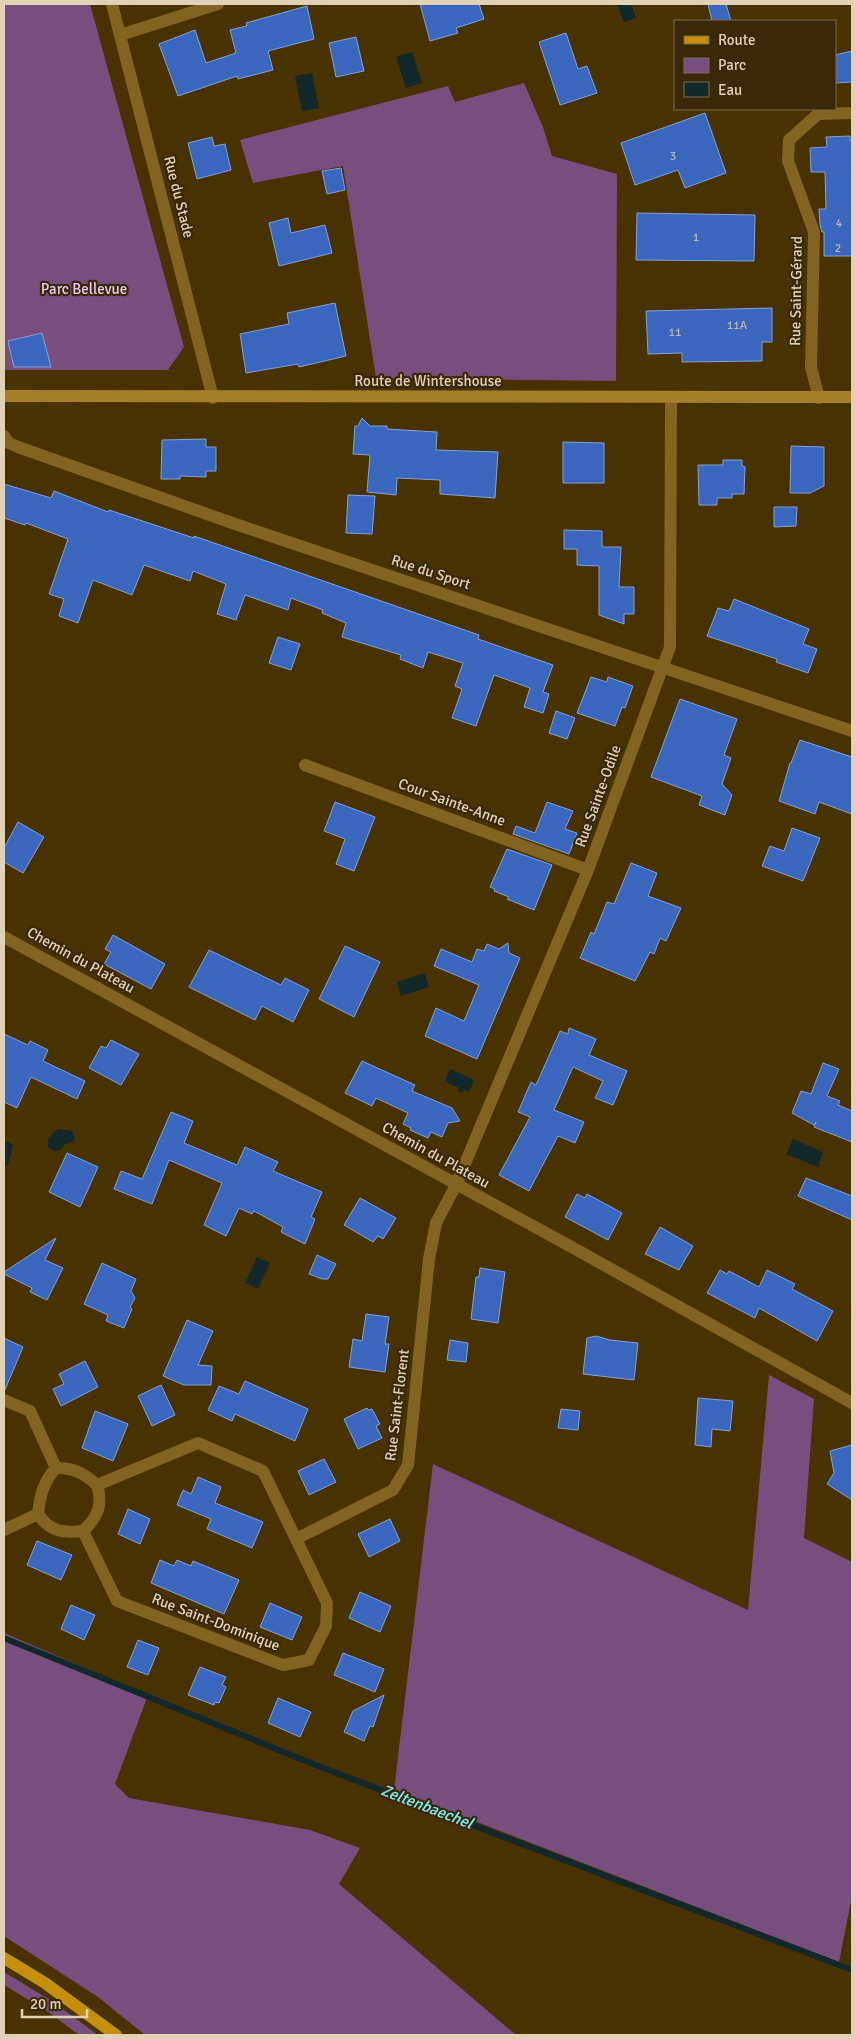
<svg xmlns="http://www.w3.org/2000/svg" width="856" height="2039" font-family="Signika,sans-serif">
<rect width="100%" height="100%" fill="#473200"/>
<path fill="#784e7e" d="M4,4h86l94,343 -16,23h-164z
M524,83l19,44 9,29 65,18 -1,207 -240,-3 -33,-212 -90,17 -13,-43 208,-54 7,16z
M769,1375l45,24 -10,139 48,24v334l-13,66 -445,-172 39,-326 315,146z
M4,1633l144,62 -33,89 14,14 181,32 50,18 -21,36 177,151h-371l-47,-38 -94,-61z
M4,1972l48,29 46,34h-19l-32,-24 -43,-26z"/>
<path fill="#12282a" d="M617,4h14l5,14 -12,4z
M412,52l10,31 -16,5 -10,-31z
M312,73l7,35 -17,3 -7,-35z
M425,973l4,14 -28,9 -4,-14z
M450,1069l24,11 -5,12 -5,-2 -2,3 -4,-2 1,-3 -14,-7z
M59,1129l13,2 3,7 -3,4 -7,2 -5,6 -6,1 -6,-4v-8l6,-7z
M793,1139l30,13 -5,15 -32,-13z
M4,1140l9,5 -5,19 -4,6z
M257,1257l13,6 -12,26 -13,-6z"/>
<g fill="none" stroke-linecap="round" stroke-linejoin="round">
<path stroke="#12282a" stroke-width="6" d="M4,1638l314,128 534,204"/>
</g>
<path fill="#3a67bd" stroke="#84a1d7" d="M420,4h59l5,15 -28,9 2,5 -28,8z
M708,4h18l5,17h-19z
M307,6l7,33 -46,12 5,19 -35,9 -1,-3 -59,20 -19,-52 36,-14 11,33 30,-10 -6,-23 17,-4 -1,-3z
M566,33l12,36 9,-3 10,27 -37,12 -21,-63z
M356,37l8,34 -28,6 -7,-34z
M852,51v31l-17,1v-28z
M705,113l21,60 -41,15 -7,-18 -43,15 -14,-42z
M850,136v5h2v115h-28v-24h-2l-2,-7 -1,-16h7l-1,-37h-14l-1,-24 17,-1 -1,-10z
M212,137l2,9 11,-2 6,26 -34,9 -9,-36z
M341,168l4,22 -18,4 -5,-23z
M637,213l118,2 -1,46 -118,-1z
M288,218l3,15 34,-8 7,28 -53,13 -10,-43z
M335,303l11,53 -47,11 -1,-3 -52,9 -6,-39 49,-10 -2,-11z
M772,308v34h-10v19l-80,1v-9l-34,1 -2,-43z
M42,333l9,34h-37l-6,-26z
M362,418l8,8h17v3l50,3 -1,18 62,2 -3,46 -55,-4v-14l-43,-2 -1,17 -29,-3 3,-37 -17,-1 2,-28h3z
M206,439v8h10v24h-10v6l-26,-1v3h-19l1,-39z
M563,442l41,1v40h-41z
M791,446l33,1v39l-14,7h-20z
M723,460h19v6l3,1 -1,27h-12v4h-15v7h-18l-1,-40h25z
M4,484l47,14 3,-7 54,21 1,-2 85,28v-2l285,99 -1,4 75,26 -10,27 6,2 -6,19 -19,-6 6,-19 -36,-13 -18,51 -24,-8 10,-29 -7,-3 8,-23 -35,-11 -5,16 -23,-9 1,-4 -59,-18 4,-14 -24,-10 1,-3 -32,-12 -3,12 -43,-15 -9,25 -19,-6 9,-30 -33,-13 -3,10 -46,-16 -12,30 -39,-15 -15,43 -19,-7 5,-17 -15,-5 19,-55 -42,-16 -1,2 -21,-7z
M348,495l27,1 -3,38 -26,-1z
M774,507h23l-1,19 -22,1z
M564,530l38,1v16h19l-2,40h15v27h-10v10l-25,-9v-49l-22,-1v-16h-13z
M734,599l75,30 -6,15 14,5 -9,24 -32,-11 1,-3 -70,-23 11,-28 11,3z
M278,637l22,7 -9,26 -22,-7z
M591,677l16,5 1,-5 25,9 -8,22 -3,-1 -7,19 -38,-13z
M680,699l57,20 -13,36 7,3 -9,26 10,11 -7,20 -26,-10 3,-9 -51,-19z
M556,711l19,7 -8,21 -18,-6z
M800,740l52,17v57l-33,-12 -4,12 -36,-13 11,-38h1z
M335,802l40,15 -21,54 -18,-7 9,-25 -21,-8z
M547,802l26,9 -8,18 12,4 -8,21 -56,-20 3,-8 19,7z
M18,822l26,15 -21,36 -19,-11v-14z
M792,828l28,10 -17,43 -41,-15 8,-20 14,5z
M507,849l45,16 -18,45 -27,-11 2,-2 -15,-6 1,-2 -5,-2z
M631,863l26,10 -9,23 33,12 -15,33 -6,-3 -6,16 -4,-2 -15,29 -55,-23 11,-26 3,2 13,-32 7,2z
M113,935l52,29 -14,25 -47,-25 7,-12 -6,-3z
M508,943l1,10 11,5 -43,101 -52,-23 11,-28 28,13 15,-36 -45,-19 7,-17 31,13 5,-13 7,2 3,-7 12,5z
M345,946l35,16 -26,55 -35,-18z
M209,950l72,35 4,-7 24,12 -16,32 -31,-16 -7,14 -66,-33z
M569,1028l27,11 -7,16 38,16 -14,34 -18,-7 8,-17 -30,-14 -19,43 30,12 -9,21 -17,-7 -29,55 -30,-16 31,-58 -12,-5 13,-30 5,3 24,-54 8,3z
M4,1034l24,11 2,-4 18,9 -5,11 42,20 -8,18 -46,-22 -14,31 -13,-6z
M111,1040l28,14 -18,31 -32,-17 12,-22 5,2z
M362,1061l53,24 -3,6 40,17 8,13 -12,2 -6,14 -11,-5 -3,6 -18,-8 1,-2 -8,-4 5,-11 -32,-15 -4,8 -27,-13z
M823,1063l16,6 -12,27 13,5 -2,4 14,6v31l-38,-15 2,-5 -2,3 -22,-12 9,-22 10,3z
M171,1112l22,9 -9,22 53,22 8,-18 33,15 -5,9 49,21 -11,25 4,2 -10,25 -24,-12 2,-5 -29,-16 -2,3 -13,-6 -13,28 -22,-11 18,-42 -53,-23 -17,44 -38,-15 7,-18 21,8z
M67,1153l31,14 -18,40 -31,-15z
M806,1178l46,18v24l-54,-24z
M577,1194l8,4 2,-4 35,19 -14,27 -43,-23z
M360,1198l36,20 -13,21 -5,-3 -5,6 -29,-17z
M660,1227l33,19 -14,24 -34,-16z
M56,1238l-11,22 18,8 -16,32 -17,-8 2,-4 -28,-14v-2z
M317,1255l19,9 -8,15h-6l-13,-5z
M102,1263l34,16 -5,12 4,7 -5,9 2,2 -8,19 -18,-7 2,-6 -24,-11z
M480,1268l25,4 -7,51 -27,-4 5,-42h3z
M720,1270l7,4 2,-3 30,16 8,-17 28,14 -3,5 41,22 -16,30 -58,-33 -4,10 -48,-25z
M366,1314l23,3 -4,27h4l-4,28 -36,-5 4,-28 9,2z
M187,1320l26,11 -15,34 14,1 -1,19h-27l-21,-9z
M596,1336l14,4 28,3 -4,37 -51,-6 4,-36z
M4,1338l19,9 -19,45z
M450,1340l18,3 -2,19 -19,-2z
M85,1361l13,26 -37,19 -8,-17 11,-5 -5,-10z
M245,1381l63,28 -13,32 -60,-27 -3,7 -24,-11 11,-24 20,8z
M161,1385l14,30 -23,11 -14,-30z
M698,1398l35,3 -3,30 -18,-2 -1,18 -16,-2z
M367,1408l1,2 4,-1 8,15 -4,2 6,12 -24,11 -14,-30z
M561,1409l19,2 -2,19 -20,-2z
M95,1411l33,13 -15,37 -31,-13z
M852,1445v55l-25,-16 7,-11 -4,-22z
M324,1459l12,23 -27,13 -11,-24z
M198,1477l23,10 -6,16 48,19 -11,26 -45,-19 4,-10 -34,-14 6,-15 8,4z
M128,1509l22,10 -10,25 -22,-10z
M390,1519l10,22 -31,16 -11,-23z
M37,1541l35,14 -11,25 -34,-15z
M160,1560l14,6 3,-6 14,6 2,-5 46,19 -15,34 -73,-31z
M360,1592l31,14 -11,26 -31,-14z
M270,1603l32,14 -10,23 -32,-13z
M71,1605l24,10 -11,25 -23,-11z
M138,1640l21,8 -11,27 -21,-8z
M343,1653l41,16 -9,23 -41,-17z
M200,1667l26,10 -4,8 4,2 -7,16 -4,-1 -1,3 -26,-10z
M384,1695l-11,32 -3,-1 -6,15 -20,-9 9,-21z
M278,1698l33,14 -11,25 -32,-14z"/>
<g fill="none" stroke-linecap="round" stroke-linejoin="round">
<path stroke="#836320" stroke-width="12" d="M112,4l101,394
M120,35l98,-31
M819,398l-8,-31 3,-135 -26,-71 1,-21 29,-26 34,-1
M4,436l5,7 9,4 220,78 614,206
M305,765l283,105
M4,937l564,308 284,158
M4,1400l26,11 26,57c17,-1 29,6 41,17l101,-42 65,28 64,132 -1,23 -17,34 -26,5 -166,-64 -34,-70c-20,2 -33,1 -45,-17l-34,16
M38,1514c2,-18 5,-32 18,-46
M83,1531c15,-14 20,-26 14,-46
M296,1539l97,-49 15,-25 21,-206 7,-36 20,-38 132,-315 82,-223 1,-250"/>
<path stroke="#a67d28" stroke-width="12" d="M4,396l848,1"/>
<path stroke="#c4900c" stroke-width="12" d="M4,1958l41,25 71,52"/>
</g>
<g text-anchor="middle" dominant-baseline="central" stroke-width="4.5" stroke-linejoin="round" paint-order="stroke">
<g font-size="12" fill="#b8b7b7">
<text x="673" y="156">3</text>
<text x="839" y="223">4</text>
<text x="696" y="237">1</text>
<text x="838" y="248">2</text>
<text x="737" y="325">11A</text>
<text x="675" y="332">11</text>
</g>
<g font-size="15" fill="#e2d2b5" stroke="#392909">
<text transform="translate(179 197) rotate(76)">Rue du Stade</text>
<text transform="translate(796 291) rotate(-89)">Rue Saint-Gérard</text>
<text x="428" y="381">Route de Wintershouse</text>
<text transform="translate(431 572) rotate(18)">Rue du Sport</text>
<text transform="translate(598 796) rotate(-70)">Rue Sainte-Odile</text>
<text transform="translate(452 802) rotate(20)">Cour Sainte-Anne</text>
<text transform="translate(81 960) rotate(29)">Chemin du Plateau</text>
<text transform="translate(436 1155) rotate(29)">Chemin du Plateau</text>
<text transform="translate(397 1405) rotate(-83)">Rue Saint-Florent</text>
<text transform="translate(216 1622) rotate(21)">Rue Saint-Dominique</text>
</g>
<g font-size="15" fill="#eec9f3" stroke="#392909">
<text x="84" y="289">Parc Bellevue</text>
</g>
<g font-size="16" font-style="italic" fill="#7ceef7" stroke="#392909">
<text transform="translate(427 1807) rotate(21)">Zeltenbaechel</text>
</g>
</g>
<rect width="856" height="2039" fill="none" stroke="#e2d2b5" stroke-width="10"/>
<rect x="674" y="20" width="162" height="90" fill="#392909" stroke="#7d6d4e"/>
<rect x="684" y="36" width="25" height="8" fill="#c4900c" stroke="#7d6d4e"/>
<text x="718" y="45" font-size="15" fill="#e2d2b5">Route</text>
<rect x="684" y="58" width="25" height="15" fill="#784e7e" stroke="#7d6d4e"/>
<text x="718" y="70" font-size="15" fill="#e2d2b5">Parc</text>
<rect x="684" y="82" width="25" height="15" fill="#12282a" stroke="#7d6d4e"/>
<text x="718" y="95" font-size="15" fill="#e2d2b5">Eau</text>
<path d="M22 2009v8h65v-8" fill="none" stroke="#e2d2b5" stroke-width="2.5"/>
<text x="30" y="2009" font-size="15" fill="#e2d2b5" stroke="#392909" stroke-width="4" paint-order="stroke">20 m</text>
</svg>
